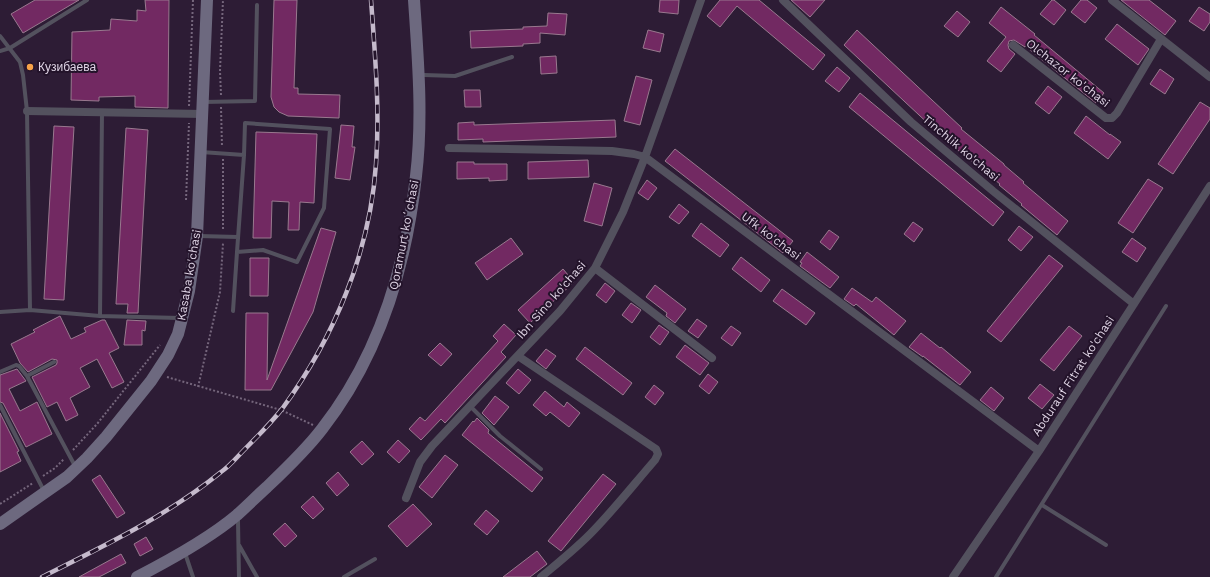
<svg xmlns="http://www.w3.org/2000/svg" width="1210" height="577" font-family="'Work Sans',sans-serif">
<rect width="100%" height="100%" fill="#2d1c35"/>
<path fill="#722962" stroke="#99798f" d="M35,0h44l-56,33 -12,-19z
M145,0h24l-1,108 -33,-1v-11l-36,1v4l-28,-1 1,-68 38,-2 1,-11 26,2v-11l9,1z
M274,0h23l-3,88h4v6l42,1 -1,23 -51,-2 -9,-4 -5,-5 -3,-10z
M660,0h19l-1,14 -19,-2z
M720,0h39l66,55 -12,15 -76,-64 -17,21 -13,-11z
M791,0h34l-15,17z
M1052,0h2l12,10 -12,15 -14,-11z
M1081,0h6l10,8 -12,15 -14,-11z
M1121,0h28l27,21 -11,14z
M1001,7l34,27 -1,1 70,58 -8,10 -71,-57v1l-11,-7 -5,1 -1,4 1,4 6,5 -14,18 -14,-11 19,-24 -17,-14z
M1199,7l11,7v8l-6,9 -15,-10z
M957,11l13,11 -12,15 -14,-11z
M548,13l19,1 -2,21 -25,-2v10l-17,1v2l-52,2 -1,-17 53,-2v-2l24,-1z
M1117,24l32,25 -11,16 -33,-26z
M648,30l16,4 -4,18 -17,-4z
M857,30l105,98 -1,1 43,35v1l20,17 -1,1 45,38 -11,14 -36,-30 1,-1 -23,-19 1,-1 -51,-41 -105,-98z
M556,56l1,17 -16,1 -1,-17z
M837,67l13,11 -11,14 -14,-11z
M1160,69l14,10 -9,15 -15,-10z
M636,76l16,4 -12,45 -16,-4z
M1048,86l14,11 -13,17 -14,-11z
M464,90h16l1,17h-16z
M860,93l144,119 -11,14 -144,-119z
M1200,102l10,6v11l-37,55 -15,-10z
M1086,116l24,19v-1l11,8 -13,17 -34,-26z
M615,120l1,17 -133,5v-3l-25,1v-17l16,-1v3z
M341,125l13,1 -2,21h3l-5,33 -15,-2z
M54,126l20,1 -10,173 -20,-1z
M126,128l22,2 -10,183h-11l1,-9h-12z
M256,132l61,2 -3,69 -14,-1 -1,28h-11l1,-28 -17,-1 -1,37h-18z
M675,149l118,92 -10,12 -118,-92z
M588,160l1,17 -61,2v-17z
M457,162h17v2h33v16l-18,1v-3l-32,1z
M1148,179l15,9 -30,45 -15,-10z
M647,180l10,8 -9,12 -10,-7z
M594,183l18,5 -10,38 -18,-5z
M679,204l10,8 -10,12 -10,-7z
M913,222l10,7 -9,13 -10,-8z
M701,223l28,22 -9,12 -28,-21z
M1019,226l14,11 -12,14 -13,-11z
M321,228l15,4 -23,80 -42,78h-26l1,-77h22l-1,67z
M829,230l10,7 -9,13 -10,-8z
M511,238l12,16 -36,26 -12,-17z
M1132,238l14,10 -9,14 -15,-10z
M807,252l32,25 -9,11 -30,-22 2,-3 -2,-1z
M1049,255l14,11 -62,76 -14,-11z
M741,257l29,23 -9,12 -29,-23z
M250,258h19l-1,38h-18z
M563,269l11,13 -44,41 -12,-13z
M605,283l10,8 -9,12 -10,-8z
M655,285l31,24 -11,14 -9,-7 1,-3 -21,-16z
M852,288l20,14 4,-5 30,24 -12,14 -38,-31 -2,2 -10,-7z
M782,289l33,24 -9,12 -33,-24z
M631,303l10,7 -9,13 -10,-8z
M60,316l11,23 15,-7 -2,-4 18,-8h3l14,28 -10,5 15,29 -12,6 -15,-29 -17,9 10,19 -20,11 8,17 -12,6 -9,-19 -10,5 -15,-30 24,-12 1,-2v-3l-5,-1 -24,13 -8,-9 -9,-19 24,-12 -2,-2z
M697,319l10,7 -9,12 -10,-7z
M127,320l19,1 -1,10 -3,-1v15h-18z
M504,324l12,11 -15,17 5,5 -61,66 -4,-4 -20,21 -12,-11 11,-12 5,4 73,-80 -5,-5z
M659,325l10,7 -9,13 -10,-8z
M731,326l10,7 -9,13 -11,-8z
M1069,326l13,10 -28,35 -14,-11z
M921,333l19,15 1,-1 30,25 -11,13 -37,-29v1l-14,-10z
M440,343l12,11 -11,12 -13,-11z
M685,345l24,18 -9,12 -24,-18z
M585,347l47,36 -9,12 -47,-36z
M546,349l10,7 -10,13 -10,-8z
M17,369l9,12 -17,8 11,22 17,-9 15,32 -26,13 -23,-44 -3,-1v-27z
M518,369l13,11 -12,14 -13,-11z
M708,374l10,8 -9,12 -10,-8z
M1040,384l14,11 -12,14 -14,-11z
M654,385l10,8 -9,12 -10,-8z
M991,387l13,11 -10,13 -14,-11z
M545,391l19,16 3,-5 13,11 -11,14 -19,-15 -4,4 -13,-11z
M495,396l14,11 -15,18 -12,-12z
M0,413l19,38 -2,1 4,9 -21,11z
M477,418l12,12 -1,3 55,45 -11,14 -70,-57 11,-14 1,1z
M398,440l12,11 -11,12 -12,-11z
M362,441l12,13 -12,11 -12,-13z
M445,455l13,10 -26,33 -13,-11z
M338,472l11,13 -12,11 -11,-13z
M603,474l13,10 -55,67 -13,-10z
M100,475l25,38 -8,5 -25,-38z
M313,496l11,13 -11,10 -12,-12z
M413,504l19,20 -25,23 -19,-21z
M486,510l13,11 -12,14 -13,-11z
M285,523l12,13 -12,11 -12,-13z
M146,537l7,12 -13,7 -6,-12z
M537,551l10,13 -17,13h-27z
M121,554l5,9 -27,14h-20z"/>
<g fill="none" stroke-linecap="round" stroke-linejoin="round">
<path stroke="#75667c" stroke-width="2" stroke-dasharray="2 2" stroke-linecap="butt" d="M221,95l-1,-24 3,-71
M189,106l4,-106
M221,107l1,40
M223,159v72
M186,200l3,-77
M167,377l114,33 32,15
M198,387l22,-95 3,-49
M73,450l24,-26 63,-79
M43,476l12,-8 9,-9
M0,504l33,-21"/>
<path stroke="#53515e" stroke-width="4" d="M0,36l20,26 3,13 4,36 3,199
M0,51l10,-3 77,-48
M424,75l31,1 57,-19
M203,102l52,-1 2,-96
M201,152l43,3 1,-32 85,6 -6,79 -27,54 -34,-12 -26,2 7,-97
M199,236l39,1
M233,311l4,-59
M0,312l30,-2 70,6 80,2
M100,316l2,-204
M0,372l16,-7 3,1 8,10 48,90
M27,376l27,-14
M0,405l44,86
M470,406l30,30 41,33
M1042,505l64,40
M238,521l1,56
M239,545l18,32
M186,556l7,21
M344,577l31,-18
M996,577l170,-271"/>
<path stroke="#53515e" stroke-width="8" d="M783,0l128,122 82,69 141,113
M1112,0l98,77
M1013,45l93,73h6l5,-5 44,-74
M27,111l176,3
M449,148l163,3 22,3 11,3 394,294
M595,268l117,90
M518,356l132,89 6,4 2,5 -3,6c-20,23 -39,47 -61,70 -16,17 -35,32 -53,47
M406,498l14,-36 12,-16 128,-135 35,-43 28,-56 22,-55 56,-157
M953,577l86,-126 171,-265"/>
<path stroke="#6d697f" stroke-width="12" d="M0,524l67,-47 20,-19 19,-21 45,-56 17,-26 10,-21 11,-43 8,-55 10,-236
M137,577c31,-16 73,-39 100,-62 10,-9 20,-19 30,-28 19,-18 39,-37 55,-58 57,-73 84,-162 94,-253 7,-58 2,-117 -2,-176"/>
<defs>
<path id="rail" d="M42,577c62,-31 125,-61 179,-105 9,-6 16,-15 24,-23 12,-12 26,-26 37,-40 52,-71 88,-157 94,-245 4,-55 -1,-110 -5,-164"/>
</defs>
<use href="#rail" stroke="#c5bacc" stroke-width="4.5"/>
<use href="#rail" stroke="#23132a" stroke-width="3" stroke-dasharray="9" stroke-linecap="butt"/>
</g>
<circle fill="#f6a248" stroke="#23132a" stroke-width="1.5" cx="30" cy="67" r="4"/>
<g text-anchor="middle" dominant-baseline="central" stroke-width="4" stroke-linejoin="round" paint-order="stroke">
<g font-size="12" fill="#ded3e4" stroke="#23132a" text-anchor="start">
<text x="38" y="67">Кузибаева</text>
</g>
<g font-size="12" fill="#ded3e4" stroke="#23132a">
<text transform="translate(1068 73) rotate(38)">Olchazor ko'chasi</text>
<text transform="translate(961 148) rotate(40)">Tinchlik ko'chasi</text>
<text transform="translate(404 235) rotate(-79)">Qoramurt koʻchasi</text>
<text transform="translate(771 236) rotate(37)">Ufk ko'chasi</text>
<text transform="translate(189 275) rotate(-80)">Kasaba ko'chasi</text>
<text transform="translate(551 300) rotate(-49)">Ibn Sino ko'chasi</text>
<text transform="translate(1073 376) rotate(-57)">Abdurauf Fitrat ko'chasi</text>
</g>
</g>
</svg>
